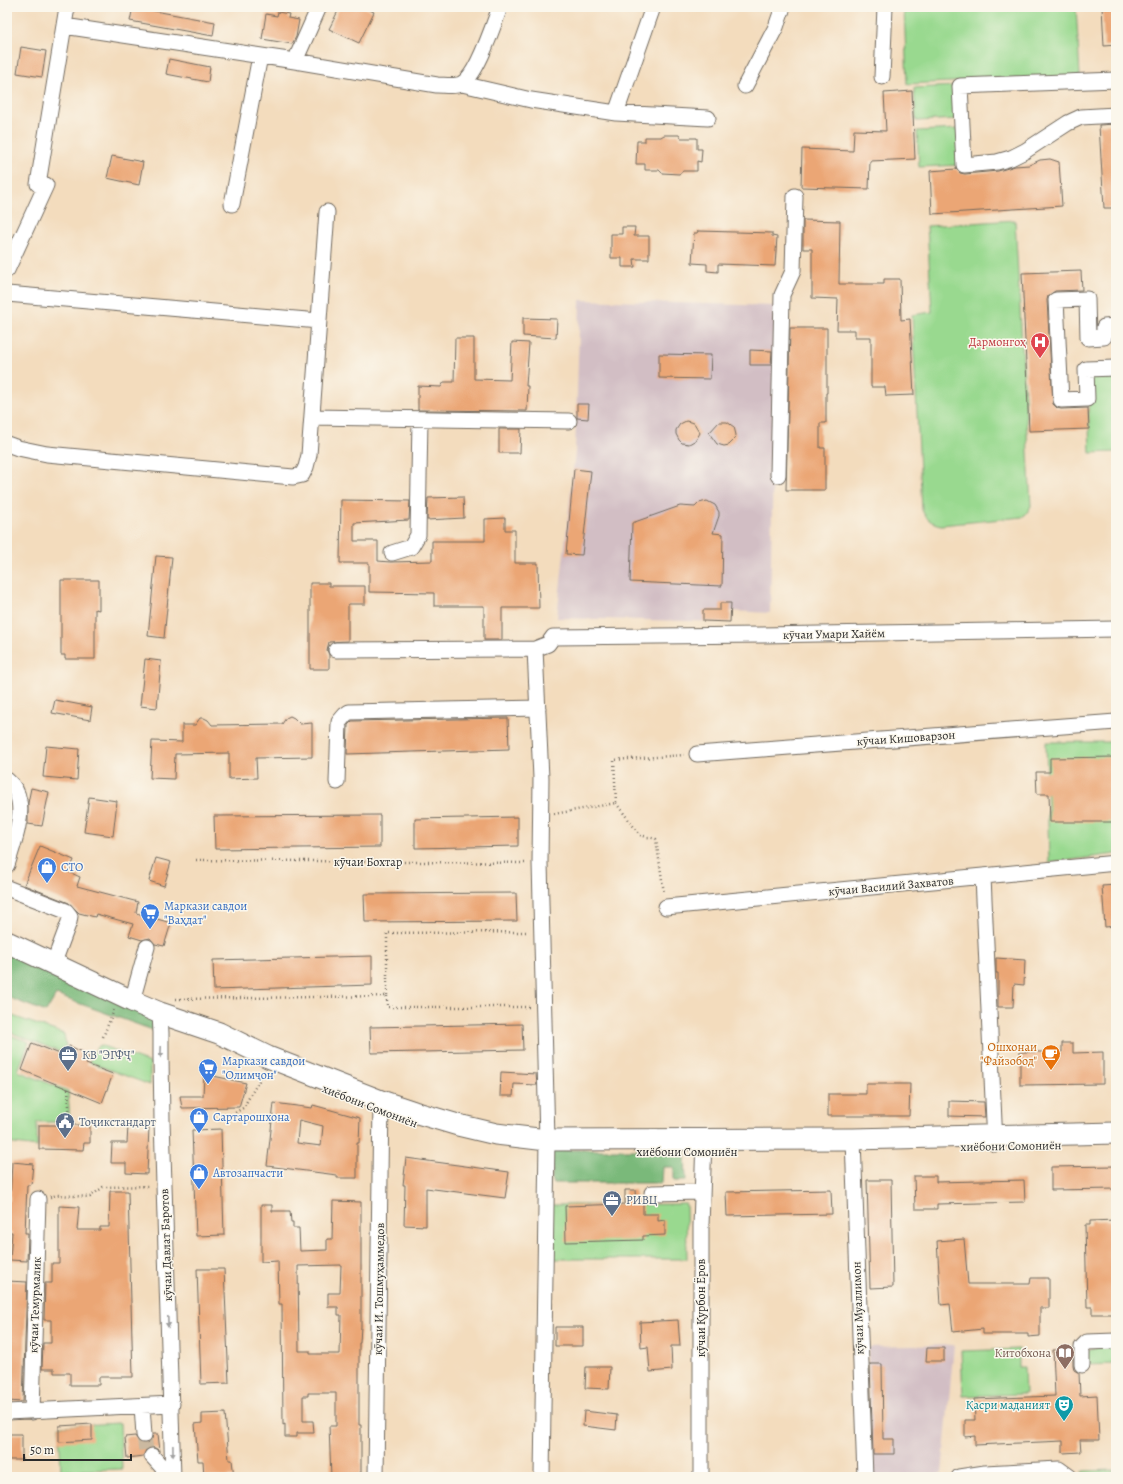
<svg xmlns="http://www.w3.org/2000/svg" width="1123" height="1484" font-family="Alegreya,serif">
<rect width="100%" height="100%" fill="#fbf7ec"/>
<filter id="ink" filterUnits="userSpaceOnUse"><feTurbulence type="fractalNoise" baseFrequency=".025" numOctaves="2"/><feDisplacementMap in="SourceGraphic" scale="8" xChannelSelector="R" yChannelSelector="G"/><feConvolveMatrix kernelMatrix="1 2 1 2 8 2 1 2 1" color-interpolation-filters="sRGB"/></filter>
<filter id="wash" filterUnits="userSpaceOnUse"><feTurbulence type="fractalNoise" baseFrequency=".012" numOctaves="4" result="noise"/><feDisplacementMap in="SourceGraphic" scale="16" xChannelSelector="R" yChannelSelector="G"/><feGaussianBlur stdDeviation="0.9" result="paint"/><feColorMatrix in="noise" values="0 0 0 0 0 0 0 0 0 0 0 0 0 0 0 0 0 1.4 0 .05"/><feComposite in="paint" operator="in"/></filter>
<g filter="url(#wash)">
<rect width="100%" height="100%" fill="#f3dcbd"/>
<path fill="#d2bec4" d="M580,300l196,6 -6,307 -39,-2 -1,11 -173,-4 18,-166z
M954,1345l-12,129 -72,3 -2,-130z"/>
<path fill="#99d98f" stroke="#62825d" d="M933,7h143l4,69 -173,8 -3,-76z
M957,86l2,33 -43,2 -2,-33z
M959,129l2,36 -42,2 -2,-36z
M1015,220l16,286 -5,8 -4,3 -81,8c-10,-2 -15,-6 -19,-15l-10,-195 20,-3 -5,-86z
M1116,368v84l-26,1 -3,-84z
M1046,742h70v112l-67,9z
M7,1014l57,20 2,11 -3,8 -56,-22z
M7,1034l22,8 -11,29 50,20 2,31h-33v25l-30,-4z
M100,1045l50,18v22l-61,-23 3,-8z
M686,1204l1,55h-137l-1,-54z
M1100,1345h16v19l-30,1v-14z
M1019,1349v18h5l1,27 -62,2 -2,-45z
M120,1423l2,46 -61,2 -2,-45z
M1116,1470v7h-33v-6z"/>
<path fill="#7ab97a" stroke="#527252" d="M7,952l153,61 1,20 -105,-38 -10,17 -39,-15z
M552,1150h133l1,31h-12v-14h-11l-1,16h-110z"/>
<g id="blocks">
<path fill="#eba675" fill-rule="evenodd" d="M133,7l82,15 -2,14 -83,-15z
M340,7h23l11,5 -15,31 -30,-14z
M1102,7h14v38l-12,1z
M278,12l11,2 -1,4 11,2 -3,17 -4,7 -30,-5 4,-25 11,2z
M21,47l25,4 -4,26 -25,-4z
M169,59l41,8 -2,15 -42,-8z
M912,91l3,68 -45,2 -1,28 -68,-2 1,-38 51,2 1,-21 32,1 -2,-38z
M1116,124v84h-12l-5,-83z
M664,135h15l2,3h16v11h5l-1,13 -4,-1v10h-14l-4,3 -17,-1 -3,-3h-14v-6h-9l1,-23h8v-4h16z
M112,156l31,6 -4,23 -32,-7z
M1050,159l9,3 3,44 -130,8 -2,-43 26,-2 4,4 5,1 33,-3 17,-5 14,-1 11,-5z
M803,220l37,1 -1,63h45v-5h16l1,41 9,-1 4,76 -28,1 -1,-9h-14v-50h-16v-7h-18l1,-31 -26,-1v-49h-9z
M622,227h13l-1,9h15v23h-15l1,8h-13v-9h-11v-24h11z
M698,231l74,2v3l5,1 -2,29 -57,-2v8l-11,-1v-7l-15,-1 2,-30h3z
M1081,271l1,19 -27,1 -7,5 -1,4 6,104 4,4 4,1 27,-1 1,21 -60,2 -7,-158z
M523,318l34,1 -1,19 -33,-2z
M790,328h37v65h-1v30h-6v25h5v42h-39z
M455,338h19v41l36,1 2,-38 17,1 -3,43h2l-1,25 -109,-1v-24l23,1 3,-5h10z
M750,350l22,1 -1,14h-21z
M659,354l52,1 -1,24 -51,-1z
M577,404h12l-1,15 -11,-1z
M686,421l8,2 6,10 -4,7 -7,4 -7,-1 -3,-3 -3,-6v-4l4,-6z
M719,422h8l7,5 2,8 -1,4 -6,6 -5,1 -7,-2 -8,-11z
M499,429h22l-1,24h-21z
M574,469l17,2 -9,84 -16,-1z
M463,497l1,21 -37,2 1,-22z
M341,500l69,1 -1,19 -55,3v18h24v20l12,1 42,-1v-20h53v-22l20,-1v12h10v33h23l1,45h-37v32h-18v-34h-50v-13l-65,-1v-29h-29z
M707,501l8,4 4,7v4l-6,17 10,1 -1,52 -92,-4 2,-59 48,-17 15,1 4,-4z
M156,556l16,1 -8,81 -16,-2z
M61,580h38v30l-4,-1v50h-30v-4h-4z
M310,583h19v3h36v18h-17v37l-19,1 -2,8 2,5v14h-19z
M720,603h11l-1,19 -27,-1v-11h17z
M145,659l16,2 -4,47 -17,-2z
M55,700l37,7 -2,13 -38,-7z
M290,716l4,2 6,6 12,-1v34l-56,1 1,20 -28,1v-26l-54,1 -1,25 -24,-1 2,-37 30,1v-17h13l5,-7h4l4,2 4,5 70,-1 4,-6z
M508,718l1,31 -162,5 1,-29 4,-4z
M46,746l33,3 -2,31 -34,-3z
M1116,757v65h-66l-1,-28h-12l-1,-22h14v-14z
M31,788l18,4 -7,34 -14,-2v-21z
M89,797l28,4 -4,35 -29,-4z
M380,815v32l-165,2 -1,-33z
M518,817v29l-103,2v-29z
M40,846l34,14 -5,12 11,5 -3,9 61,16 -2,11 35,10 -7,23 -9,-2 -5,-6 -8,2 -13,-4 4,-12 -37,-10 -1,3 -16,-4 -10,-10 -45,-18z
M156,858l15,4 -7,24 -15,-5z
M1116,885v41l-11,1 -3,-41z
M516,893l1,28 -152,1 -1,-28z
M372,956v29l-158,5 -1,-30z
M996,958l29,2 -1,25 -10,-1 -1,23h-15v-34h-2z
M522,1024l1,26 -152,3 -1,-26z
M32,1043l33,13 4,-10 21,9 -4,9 27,10 -11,29 -80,-33z
M1062,1043h11v10l30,-1v32l-83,1v-33h42z
M501,1072l35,2 1,11 -23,-1 -1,12h-13z
M204,1074l42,9 -7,24 -57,1 -2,-12h23z
M866,1084h44l-1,32h-81v-22h38z
M949,1101l35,1 1,15 -36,-1z
M274,1103l38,5 1,-3 47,13 -1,25h-2v35h-20v-3l-70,-9zM299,1120l24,6 -2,20 -24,-3z
M39,1125h51v18h-6l-1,7 -44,-1z
M128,1126l21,1 -2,47 -21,-1v-10h-15l1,-20h15z
M221,1129l3,106 -28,1 -4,-106z
M406,1158l103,14 -4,26 -79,-10v38l-22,-1 1,-40h-2z
M12,1162l21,2 -2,21h-4l-2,48h3l-1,28 -17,-1 2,-28h-5v-31h3z
M1116,1166v23l-65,1v-23z
M914,1176h22v6l88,-2 1,22 -88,2v5h-22z
M867,1180h24l2,107 -23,1z
M625,1190h10l1,13h7v11h15v7l7,-1v15l-22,1v4l-77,2 -1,-36 60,-2z
M831,1190l1,24 -105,2 -1,-24z
M110,1191h18l5,186h-34v8h-29v-12h-16v-4h-12l1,-26h8v-23h-7l1,-37h7v-20h7v-57l20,1 -2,23h23v-3h9z
M333,1201l28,1v124l-1,17h-1v82h2v48h-2v4h-28l-2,-51h7v-33h-28v3h-5v25h10l1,12h-17v4h-12v-13l-2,1 -1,-121h-3l-1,-43 -17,1v-57h11v6h18l1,11h2v6h6l1,23 27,-1v-11h5zM341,1265l-1,28h-12v14h10v8h3l-1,39h-30v-3h-11l-1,-85z
M1116,1220v94h-24v-7h-5l-2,-82h5v-4z
M964,1239l4,45h62l1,-6h18v30h-9v28l-12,1v-3h-45v-5l-30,3 -3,-28 -9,1 -4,-64z
M197,1269h27l5,114 -28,1z
M7,1281l20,1 -4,120 -16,-1z
M678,1320l2,26h-9l1,24 -22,2 -2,-25 -7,1 -1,-26z
M555,1327h28v19h-28z
M927,1348h17v13h-18z
M1053,1350h20v15l1,5 5,3 1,23 17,-1 2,45h-19l1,12 -18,1v-12l-88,4v-9l-10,1v-17h10l-1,-21 81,-3z
M870,1364h12l1,75h11v15h-21z
M586,1367h24l-1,22 -24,-1z
M584,1411l33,4 -1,15 -33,-4z
M225,1413l4,47h3l2,17h-30l-1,-16h-5l-3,-37 7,-1v-9z
M92,1424v16l-33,2v-16z
M7,1434h15v26h-15z
M153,1434h5l2,17 -5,-3 -5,-1 -4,3 -3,6 -16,2 -2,-21 10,-1 5,7 5,1 7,-5z"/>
</g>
</g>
<g filter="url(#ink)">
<use href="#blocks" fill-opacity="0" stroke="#71695e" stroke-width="1"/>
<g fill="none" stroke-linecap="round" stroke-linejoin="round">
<path stroke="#cbb9a0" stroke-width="15" stroke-dasharray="15 8" stroke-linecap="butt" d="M144,1435l2,16 6,5"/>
<defs>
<path id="minor" d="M64,26l231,35 142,24c7,0 18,2 24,-1 16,-7 33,-61 39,-77
M295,61l24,-54
M882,77l3,-70
M1116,80l-156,6 4,79 33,-3 14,-4 14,-7 43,-28 13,-6 35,-2
M462,84l69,16 85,13 92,5
M745,86l31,-59 7,-20
M616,113l37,-106
M38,184l29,-177
M232,204l28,-148
M7,270l39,-85
M7,294l312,27
M1116,326l-12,1v10l-16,1 -1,-39 -31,1 5,100 26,-1 -1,-30 30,-1
M312,417l257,4
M7,444l11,4 29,6 246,23 9,-2 4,-8 3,-12 18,-243
M778,475l4,-180 11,-24 2,-75
M392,553l19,-6 7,-12 2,-116
M336,650l199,-1
M697,754l419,-32
M7,780c6,5 11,13 12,21 4,18 -7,47 -12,64
M337,782l2,-60 6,-7 4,-3 189,-4
M983,877l12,267
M7,888l59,23 4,5 -1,6 -16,43
M666,907l450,-44
M132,1001l15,-54
M160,1013l1,20v24l1,63 11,357
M853,1139l12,338
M652,1193l49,-1
M1082,1365v-18l5,-5 29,-1
M142,1406l2,29
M7,1412l165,-8
M32,1412l6,-213
M152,1456l19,21
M376,1477l5,-376
M542,1477l5,-337 -7,-277 1,-85 -6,-129 13,-5 5,-7 209,-2 354,-6
M701,1477v-251l3,-86
M959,1477l26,-4 74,-4 11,8"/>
<path id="highway" d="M7,942l125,59 28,12 59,20 49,24 113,44 33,11 44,13 38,9 51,6 306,-1 263,-6"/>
</defs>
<use href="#minor" stroke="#71695e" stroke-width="17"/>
<use href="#highway" stroke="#71695e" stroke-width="23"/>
<path stroke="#71695e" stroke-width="2.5" stroke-dasharray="1 3" stroke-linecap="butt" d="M616,803l24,32 16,4 8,54
M554,814l62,-11 -2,-43 70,-5
M196,860l331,3
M387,996v11h144
M176,999l211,-3v-63l141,-1
M103,1037l11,-27
M68,1089l2,36
M225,1119l18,-11 17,-29 2,-7
M50,1197l7,-2 33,2 13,-10 47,-1"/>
<use href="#minor" stroke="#fff" stroke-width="15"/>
<use href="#highway" stroke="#fff" stroke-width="21"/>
</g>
<defs><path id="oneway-solid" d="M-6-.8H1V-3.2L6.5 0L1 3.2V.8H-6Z"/></defs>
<g fill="#a0a0a0">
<use href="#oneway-solid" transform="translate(161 1052) rotate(92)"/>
<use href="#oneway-solid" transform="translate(168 1322) rotate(88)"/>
<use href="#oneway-solid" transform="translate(173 1451) rotate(89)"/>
</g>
</g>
<defs>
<symbol id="hospital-pin" viewBox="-11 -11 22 30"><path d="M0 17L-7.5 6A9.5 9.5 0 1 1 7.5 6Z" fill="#e0444e" stroke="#fbf7ec"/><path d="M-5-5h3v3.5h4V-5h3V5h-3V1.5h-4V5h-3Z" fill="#fff"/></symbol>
<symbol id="shop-pin" viewBox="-11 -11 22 30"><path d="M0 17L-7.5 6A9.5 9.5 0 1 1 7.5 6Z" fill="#3f7fe0" stroke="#fbf7ec"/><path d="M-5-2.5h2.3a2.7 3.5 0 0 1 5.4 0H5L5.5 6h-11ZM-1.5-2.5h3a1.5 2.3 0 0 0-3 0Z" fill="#fff"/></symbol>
<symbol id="supermarket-pin" viewBox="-11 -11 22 30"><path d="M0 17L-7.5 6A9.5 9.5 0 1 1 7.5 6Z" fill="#3f7fe0" stroke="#fbf7ec"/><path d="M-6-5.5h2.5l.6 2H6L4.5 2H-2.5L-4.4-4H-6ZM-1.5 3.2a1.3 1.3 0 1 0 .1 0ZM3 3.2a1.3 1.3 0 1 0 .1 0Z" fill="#fff"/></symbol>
<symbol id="cafe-pin" viewBox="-11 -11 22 30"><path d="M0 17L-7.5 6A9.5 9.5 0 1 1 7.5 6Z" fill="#e8710a" stroke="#fbf7ec"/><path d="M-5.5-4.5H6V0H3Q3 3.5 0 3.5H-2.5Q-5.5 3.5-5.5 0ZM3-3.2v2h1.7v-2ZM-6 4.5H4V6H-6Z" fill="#fff"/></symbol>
<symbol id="office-pin" viewBox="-11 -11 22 30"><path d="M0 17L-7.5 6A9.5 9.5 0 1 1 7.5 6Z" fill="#5c6f8a" stroke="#fbf7ec"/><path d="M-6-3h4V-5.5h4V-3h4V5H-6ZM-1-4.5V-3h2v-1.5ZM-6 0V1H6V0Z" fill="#fff"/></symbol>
<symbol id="civic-pin" viewBox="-11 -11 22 30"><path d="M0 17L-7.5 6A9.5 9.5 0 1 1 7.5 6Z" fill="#5c6f8a" stroke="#fbf7ec"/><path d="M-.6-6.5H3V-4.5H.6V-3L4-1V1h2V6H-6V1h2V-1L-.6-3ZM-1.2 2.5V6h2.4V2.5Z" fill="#fff"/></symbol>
<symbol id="library-pin" viewBox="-11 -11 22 30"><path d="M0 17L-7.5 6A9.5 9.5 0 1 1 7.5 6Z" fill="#8d6e63" stroke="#fbf7ec"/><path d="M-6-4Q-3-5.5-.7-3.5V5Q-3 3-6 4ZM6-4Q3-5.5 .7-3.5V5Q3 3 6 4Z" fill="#fff"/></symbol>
<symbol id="theatre-pin" viewBox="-11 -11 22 30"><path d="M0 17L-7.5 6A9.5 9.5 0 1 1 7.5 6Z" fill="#0f9aa8" stroke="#fbf7ec"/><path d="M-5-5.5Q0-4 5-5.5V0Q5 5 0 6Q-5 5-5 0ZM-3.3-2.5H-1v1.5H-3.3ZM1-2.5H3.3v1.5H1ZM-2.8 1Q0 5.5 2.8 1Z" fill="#fff"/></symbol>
</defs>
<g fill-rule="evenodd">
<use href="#hospital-pin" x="1029" y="331" width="22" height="30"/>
<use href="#shop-pin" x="36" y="856" width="22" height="30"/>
<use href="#supermarket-pin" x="139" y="902" width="22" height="30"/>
<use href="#cafe-pin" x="1040" y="1043" width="22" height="30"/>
<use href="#office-pin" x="57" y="1044" width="22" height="30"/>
<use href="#supermarket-pin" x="197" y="1057" width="22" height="30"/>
<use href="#shop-pin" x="188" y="1106" width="22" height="30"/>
<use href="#civic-pin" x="54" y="1111" width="22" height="30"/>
<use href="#shop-pin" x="188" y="1162" width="22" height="30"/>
<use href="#office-pin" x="601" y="1189" width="22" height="30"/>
<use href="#library-pin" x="1054" y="1342" width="22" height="30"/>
<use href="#theatre-pin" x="1053" y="1394" width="22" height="30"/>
</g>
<g text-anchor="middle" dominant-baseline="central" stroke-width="3" stroke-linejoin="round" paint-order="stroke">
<g font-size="12" fill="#be3a42" stroke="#fbf7ec" text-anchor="end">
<text x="1026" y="342">Дармонгоҳ</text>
</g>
<g font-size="12" fill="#2b2b2b" stroke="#fbf7ec">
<text transform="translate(834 634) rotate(-1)">кӯчаи Умари Хайём</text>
<text transform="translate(906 738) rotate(-4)">кӯчаи Кишоварзон</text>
<text x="368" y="862">кӯчаи Бохтар</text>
<text transform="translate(891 886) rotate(-5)">кӯчаи Василий Захватов</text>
<text transform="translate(370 1106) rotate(21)">хиёбони Сомониён</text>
<text transform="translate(1011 1146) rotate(-1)">хиёбони Сомониён</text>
<text x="687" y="1152">хиёбони Сомониён</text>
<text transform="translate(166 1245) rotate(-92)">кӯчаи Давлат Баротов</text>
<text transform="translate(379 1289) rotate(-89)">кӯчаи И. Тошмуҳаммедов</text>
<text transform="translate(35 1305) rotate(-88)">кӯчаи Темурмалик</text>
<text transform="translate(701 1308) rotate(-90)">кӯчаи Қурбон Ёров</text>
<text transform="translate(858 1308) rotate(-92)">кӯчаи Муаллимон</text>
</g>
<g font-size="12" fill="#366cbe" stroke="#fbf7ec" text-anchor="start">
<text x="61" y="867">СТО</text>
<text x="164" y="906">Маркази савдои<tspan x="164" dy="14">"Ваҳдат"</tspan></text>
<text x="222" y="1061">Маркази савдои<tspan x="222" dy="14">"Олимҷон"</tspan></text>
<text x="213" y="1117">Сартарошхона</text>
<text x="213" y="1173">Автозапчасти</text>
</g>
<g font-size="12" fill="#c56008" stroke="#fbf7ec" text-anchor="end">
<text x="1037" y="1047">Ошхонаи<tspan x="1037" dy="14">"Файзобод"</tspan></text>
</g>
<g font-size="12" fill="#4e5e75" stroke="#fbf7ec" text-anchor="start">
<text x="82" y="1055">КВ "ЭГФҶ"</text>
<text x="79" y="1122">Тоҷикстандарт</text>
<text x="626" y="1200">РИВЦ</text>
</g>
<g font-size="12" fill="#785e54" stroke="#fbf7ec" text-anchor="end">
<text x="1051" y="1353">Китобхона</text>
</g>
<g font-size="12" fill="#0d838f" stroke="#fbf7ec" text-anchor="end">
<text x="1050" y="1405">Қасри маданият</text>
</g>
</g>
<rect width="1123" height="1484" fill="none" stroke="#fbf7ec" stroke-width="24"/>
<path d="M24 1454v6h107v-6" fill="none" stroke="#2b2b2b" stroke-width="2"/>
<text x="30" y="1454" font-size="12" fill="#2b2b2b" stroke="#fbf7ec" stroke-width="3" paint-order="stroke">50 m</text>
</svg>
